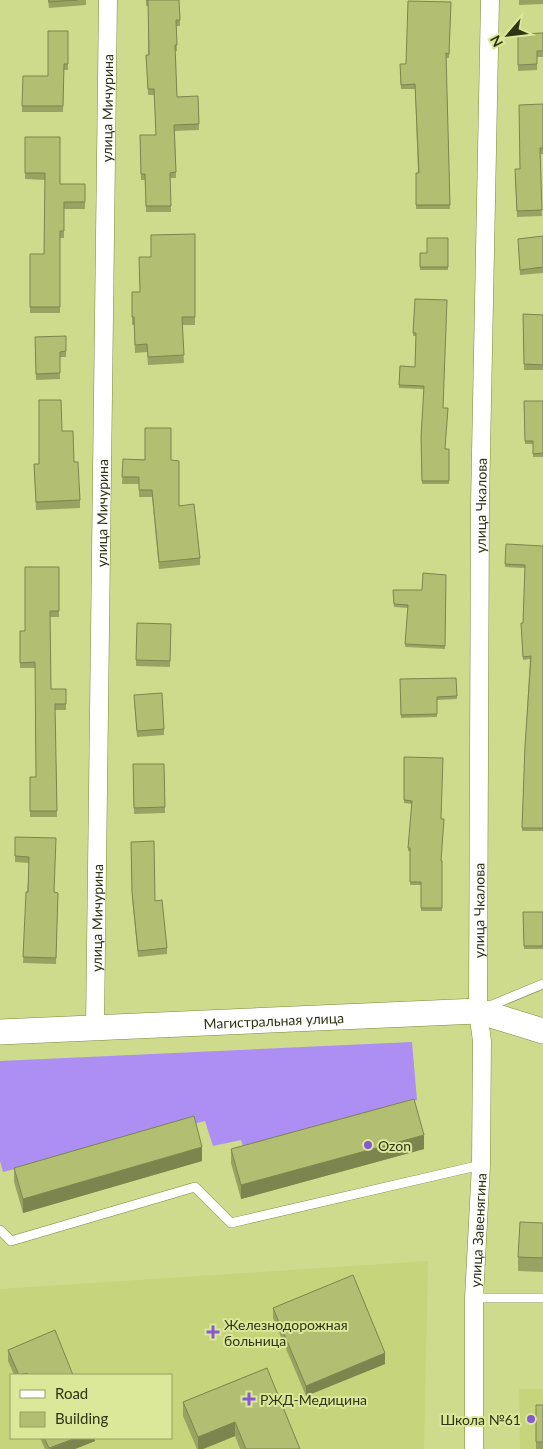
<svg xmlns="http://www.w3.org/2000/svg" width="543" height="1449" font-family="Lato,sans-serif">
<rect width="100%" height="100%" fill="#cedb8c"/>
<path fill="#c6d47c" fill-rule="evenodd" d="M428,1261l-4,188h-424v-160zM11,1375h160v63h-160z
M519,1389h24v60h-23z"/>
<path fill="#ad8ff3" d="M412,1042l5,58 -173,49 -3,-9 -28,6 -8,-25 -202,51 -3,-11v-100z"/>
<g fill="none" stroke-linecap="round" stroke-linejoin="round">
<defs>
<path id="service" d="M485,1008l58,-24
M0,1230l11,11 184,-54 36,36 250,-58
M474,1298h69"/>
<g id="minor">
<path id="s1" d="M95,1027l13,-1027"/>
<path id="s2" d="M474,1449v-151l7,-133 1,-124 -4,-30 2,-508 10,-503"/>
</g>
<g id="secondary">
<path id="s3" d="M0,1032l478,-21 65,20"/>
</g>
</defs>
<use href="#service" stroke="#7d883a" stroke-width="10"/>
<use href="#minor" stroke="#7d883a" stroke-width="19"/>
<use href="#secondary" stroke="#7d883a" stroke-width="26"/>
<use href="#service" stroke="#fff" stroke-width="9"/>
<use href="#minor" stroke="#fff" stroke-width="18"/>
<use href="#secondary" stroke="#fff" stroke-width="25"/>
</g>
<path fill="#99a361" d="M48,0h38v5l-37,3z
M146,0l34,9v17h-4l1,25h-2l2,46 21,-1 1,34 -24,1 1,47h-6l1,34h-25l-1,-32h-4l-1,-45h16l-2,-40h-6l-2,-40h2v-49h-2z
M519,0h24v4l-24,1z
M451,2l-2,56h-3l4,151h-34v-36h2l-3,-84h-14l-1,-21 6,-4z
M68,31v39h-4l-1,42h-41v-6l26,-30z
M543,33v24h-6v13l-19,1v-37z
M543,104v50h-3l2,62 -25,1 -2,-42 5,-6z
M25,137l35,47h25v25h-21v29h-4v75h-30v-59h14l1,-74 -20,-1z
M195,234v91h-13l2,38 -36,2 -1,-13 -12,1 -1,-28h-2v-33h8l11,-35z
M543,236v37l-23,2 -2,-36z
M448,238v32h-28v-17h7z
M415,299l28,109 2,41h4v35h-27l-1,-47 3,-48 -25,-1 1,-22 15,1 1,-31h-3z
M523,314l20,1v55h-19z
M66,336v21h-6v22l-24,1 -1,-43z
M524,401h19v56h-10v-13h-8z
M62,431l12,31 6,38v8l-44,2 -2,-46h5z
M123,459l48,1 8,46 21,52v7l-41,4 -7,-72h-13v-13h-17z
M506,544l37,2v285h-21l3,-85 5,-87 -7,1 -2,-37h2l2,-55 -20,-1z
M59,567v50h-9l1,72h15v21h-11l2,107h-27v-40h6l-1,-109h-15v-37h5z
M446,575l-1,74 -40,-2 3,-39 -14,-1 -1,-17h29z
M171,624l-1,43 -34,-1v-6z
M456,678l1,21 -20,1v17l-36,1 -1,-39z
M134,701l30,28v6l-27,2z
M404,757l37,104h1v50h-21v-26h-11v-34h-2l4,-47 -8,-1z
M133,764h31l1,49 -31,1z
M15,837l40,55 3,1 -2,71 -33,-1 6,-100 -14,-1z
M131,842l24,59 12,47v6l-29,3 -6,-59z
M523,912h20v37h-19z
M231,1149h193l-183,50 -10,-36z
M202,1161l-179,52 -9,-31v-14z
M543,1223v49l-25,-1v-14z
M273,1308l112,56 -79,32 -33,-78z
M8,1350l65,25h-59l-6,-14z
M267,1368l33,81h-60l-5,-13 -32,13h-6l-14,-33v-14z
M536,1405h7v44h-7z
M40,1438h55v3l-20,8h-30z"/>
<path fill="#7d854f" d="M424,1135v14l-183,50v-14z
M202,1147v14l-179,52v-14z
M385,1353v11l-79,32v-10z
M235,1422v14l-32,13h-5v-12z
M76,1438h19v3l-20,8h-26z"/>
<path fill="#b2be71" stroke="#7d854f" d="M49,0h28l-28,2z
M146,0h33l1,20h-4l1,25h-2l2,52 21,-1 1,28 -25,1 2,47 -6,1 1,33h-25l-1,-32h-4l-1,-39h16l-2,-46h-6l-2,-34h3l-1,-55z
M408,1l43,1 -2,52 -3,-1 4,152h-34v-32h3l-4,-89 -14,1 -1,-21h6z
M48,31h20v33h-4l-1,42h-41l1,-30h25z
M543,33v18h-6v13l-19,1v-31z
M543,104v44h-3l2,62 -25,1 -2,-42h5l-1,-64z
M25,137h35v47h25v18h-21v29h-4v76h-30v-53h14l1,-81h-20z
M195,234v83h-13l2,38 -36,2 -1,-13 -12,1 -1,-28h-2v-25h8l-1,-35h12v-22z
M543,236v31l-23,3 -2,-31z
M427,238h21v29h-28v-14h7z
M415,299l32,1 -4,108h5l-3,41h4v32h-27l-1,-44 3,-51 -25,-1 1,-19 15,1 1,-34h-3z
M523,314l20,1v50l-19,-1z
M66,336v15l-6,1v21l-24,1 -1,-37z
M39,400h22l1,31h11l1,31h4l2,38 -44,2 -2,-38h5z
M524,401h19v52l-10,1v-13h-8z
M145,428h26v32l8,1v45l15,-2 6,54 -41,4 -7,-72h-13v-13h-17l1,-18 22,1z
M506,544l37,2v282h-21l3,-82 6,-90 -8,1 -2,-34h2l2,-58 -20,-1z
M25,567h34v44h-9l1,78h15v15h-11l2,107h-27v-34h6l-1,-115 -15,1v-32h5z
M423,573l23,2 -1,71 -40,-2 3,-39 -14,-1 -1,-14h29z
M137,623l34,1 -1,37 -34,-1z
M456,678l1,18 -20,1v17l-36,1 -1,-36z
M162,693l2,36 -27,2 -3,-36z
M404,757l39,1 -2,61h3l-3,42h1v47h-21v-26h-11v-34h-2l4,-47 -8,-1z
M133,764h31l1,43 -31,1z
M15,837l41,1 -2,54 4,1 -2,65 -33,-1 3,-65h2l1,-35 -14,-1z
M154,841l1,60 7,-1 5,48 -29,3 -6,-59 -1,-50z
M523,912h20v34h-19z
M414,1099l10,36 -183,50 -10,-36z
M194,1116l8,31 -179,52 -9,-31z
M520,1222l23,1v35l-25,-1z
M353,1275l32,78 -79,33 -33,-78z
M55,1330l18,45h-45l-1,-2 -8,2 -11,-25z
M267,1368l33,81h-54l-11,-27 -37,15 -15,-35z
M536,1405h7v37h-7z
M44,1438h32l-27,10z"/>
<g fill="#855ad4" stroke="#dbe899" stroke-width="2">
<circle cx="368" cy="1145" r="5"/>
<path d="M210.5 1324.5h5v5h5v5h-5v5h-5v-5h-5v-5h5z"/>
<path d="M246.5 1391.5h5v5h5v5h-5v5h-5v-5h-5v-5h5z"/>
<circle cx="531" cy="1419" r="5"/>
</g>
<g text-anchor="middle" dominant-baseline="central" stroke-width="4" stroke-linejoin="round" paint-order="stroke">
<g font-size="14" fill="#2f3414" stroke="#dbe899">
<text stroke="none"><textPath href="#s1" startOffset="919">улица Мичурина</textPath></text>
<text stroke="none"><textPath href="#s2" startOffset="944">улица Чкалова</textPath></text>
<text stroke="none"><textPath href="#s1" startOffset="514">улица Мичурина</textPath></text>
<text stroke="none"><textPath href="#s2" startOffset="539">улица Чкалова</textPath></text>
<text stroke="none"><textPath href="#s1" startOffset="109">улица Мичурина</textPath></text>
<text stroke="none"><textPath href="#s3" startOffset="274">Магистральная улица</textPath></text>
<text stroke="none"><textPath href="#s2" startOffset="219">улица Завенягина</textPath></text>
</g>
<g font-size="14" fill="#2f3414" stroke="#dbe899" text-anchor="start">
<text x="378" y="1145">Ozon</text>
<text x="224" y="1324">Железнодорожная<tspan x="224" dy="16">больница</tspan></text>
<text x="260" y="1399">РЖД-Медицина</text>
<text x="521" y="1419" text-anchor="end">Школа №61</text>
</g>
</g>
<rect x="10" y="1374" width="162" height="65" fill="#dbe899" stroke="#96a064"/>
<rect x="20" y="1390" width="25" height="8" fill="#ffffff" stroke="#96a064"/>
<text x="55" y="1399" font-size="15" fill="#2f3414">Road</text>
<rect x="20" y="1412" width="25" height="15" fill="#b2be71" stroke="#96a064"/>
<text x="55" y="1424" font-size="15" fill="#2f3414">Building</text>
<g transform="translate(508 35) rotate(242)" stroke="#dbe899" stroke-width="4" paint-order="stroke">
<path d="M0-4L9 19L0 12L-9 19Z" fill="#2f3414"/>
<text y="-8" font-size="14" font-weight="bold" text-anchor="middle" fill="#2f3414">N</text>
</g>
</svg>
